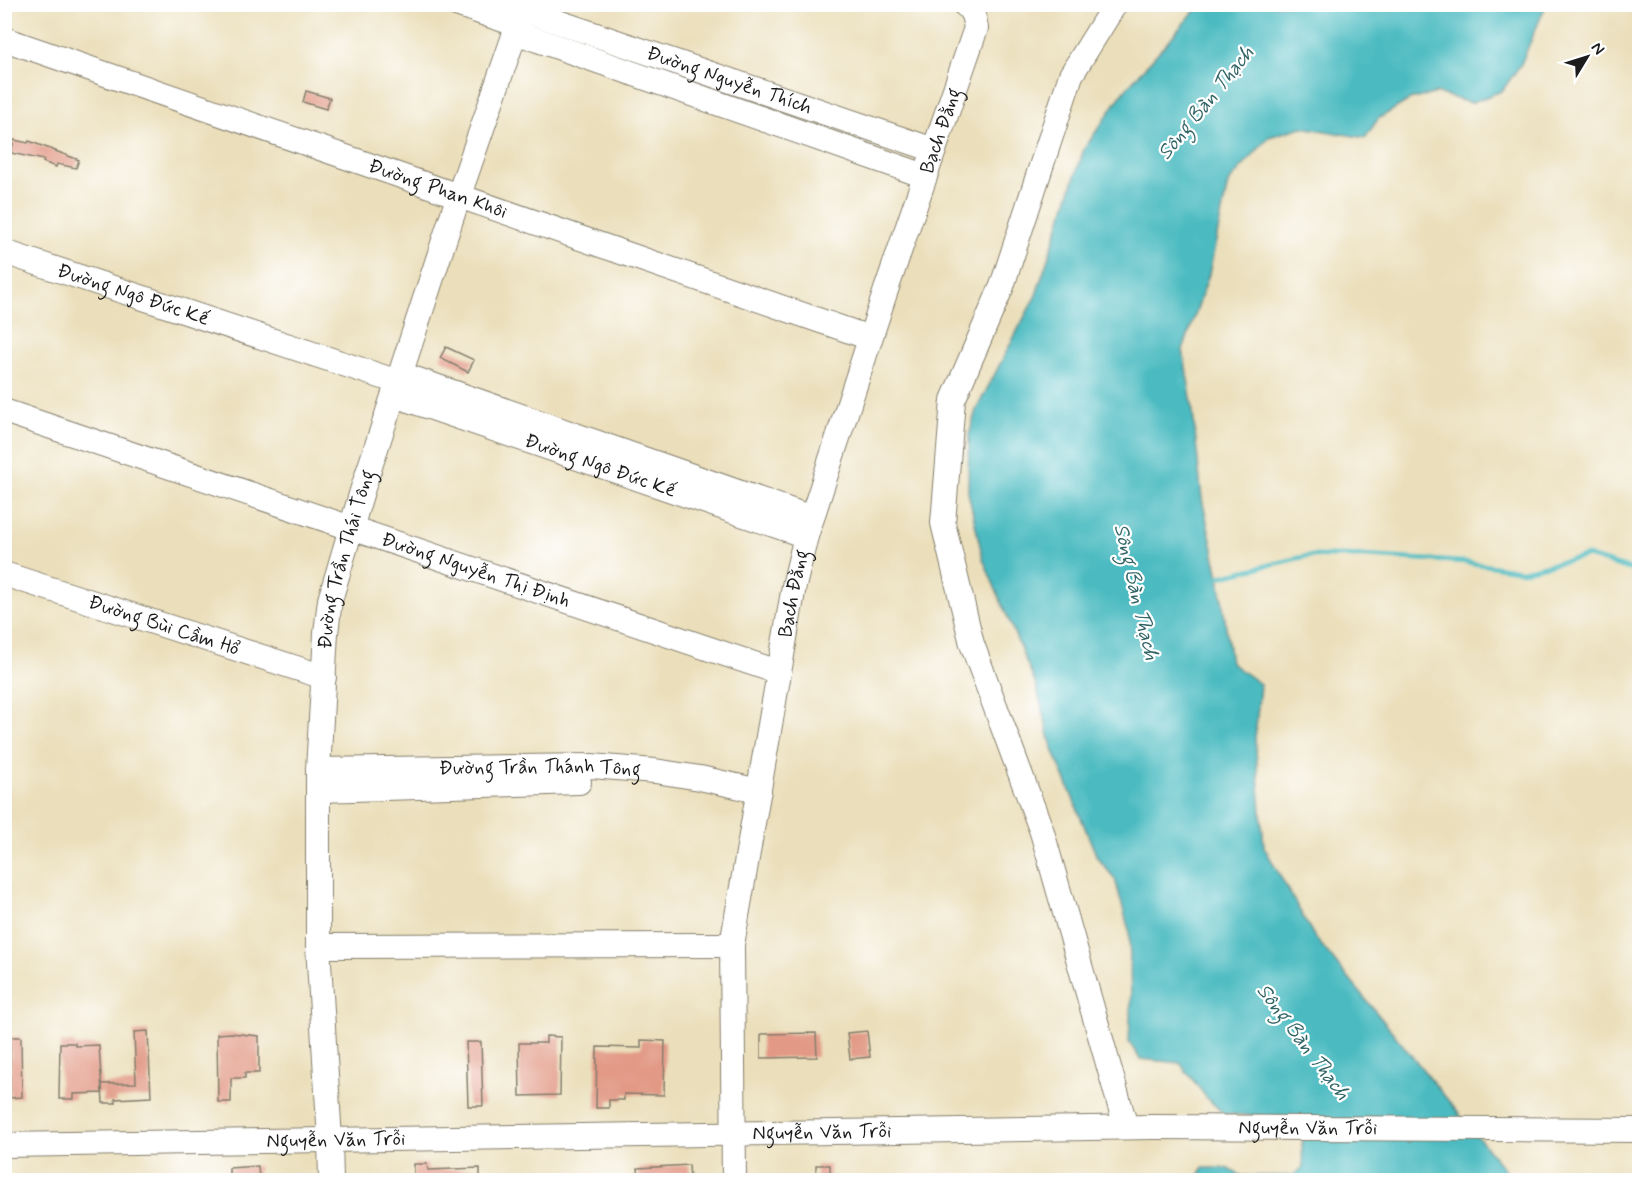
<svg xmlns="http://www.w3.org/2000/svg" width="1644" height="1185" font-family="Mynerve,sans-serif">
<rect width="100%" height="100%" fill="#fff"/>
<filter id="ink" filterUnits="userSpaceOnUse"><feTurbulence type="fractalNoise" baseFrequency=".0167" numOctaves="2"/><feDisplacementMap in="SourceGraphic" scale="12" xChannelSelector="R" yChannelSelector="G"/><feConvolveMatrix kernelMatrix="1 2 1 2 8 2 1 2 1" color-interpolation-filters="sRGB"/></filter>
<filter id="wash" filterUnits="userSpaceOnUse"><feTurbulence type="fractalNoise" baseFrequency=".008" numOctaves="4" result="noise"/><feDisplacementMap in="SourceGraphic" scale="24" xChannelSelector="R" yChannelSelector="G"/><feGaussianBlur stdDeviation="1.35" result="paint"/><feColorMatrix in="noise" values="0 0 0 0 0 0 0 0 0 0 0 0 0 0 0 0 0 1.4 0 .05"/><feComposite in="paint" operator="in"/></filter>
<g filter="url(#wash)">
<rect width="100%" height="100%" fill="#ebdfbb"/>
<path fill="#4cbbc1" stroke="#346c6e" stroke-width="1.5" d="M1200,5h346l-25,59 -19,27 -32,12 -33,-10 -28,7 -31,19 -13,19 -63,-11 -33,10 -41,46 -19,91 -26,76 9,54 10,95 17,78 12,86 29,21 -5,55 9,108 50,89 199,244h-316l6,-12h23l16,8h50l11,-8 -2,-50 -77,-4 -18,-17 -26,-34 -40,-4 -11,-17 2,-43 -2,-69 -14,-51 -18,-22 -45,-110 -16,-62 -53,-126 -15,-67 1,-57 7,-25 60,-115 48,-146 40,-58z"/>
<g fill="none" stroke-linecap="round" stroke-linejoin="round">
<path stroke="#4cbbc1" stroke-width="4.5" d="M1219,577l88,-21h57l101,6 57,9 65,-15 45,14 8,23"/>
</g>
<g id="blocks">
<path fill="#e29985" d="M306,91l24,7 -4,11 -23,-7z
M14,140l14,3 1,-2 50,19 -3,8 -19,-4 -1,3 -13,-5 1,-2 -33,-7z
M446,347l28,13 -6,12 -28,-14z
M148,1031l3,66 -36,2 1,4h-13l-1,-19 34,-1 -2,-51z
M867,1031l3,26 -20,2 -3,-26z
M231,1033l28,3v37h-14v5h-14v24h-13l-1,-68z
M816,1033l1,24 -56,1v-24z
M546,1036l15,1 -1,58 -40,1 -1,-53h27z
M10,1037h11l1,60 -12,1z
M641,1040l24,1 -1,54 -40,-1v6h-15v8h-13l1,-61 44,1z
M466,1042h15l2,64h-15z
M60,1043h15v3l24,-1 3,48 -28,1v5h-15z
M414,1164h13l1,6 52,-2v12h-66z
M689,1165l1,15h-51l-1,-12z
M816,1165h14v15h-14z
M258,1166l1,14h-30v-12z"/>
</g>
</g>
<g filter="url(#ink)">
<use href="#blocks" fill-opacity="0" stroke="#847e6c" stroke-width="1.5"/>
<g fill="none" stroke-linecap="round" stroke-linejoin="round">
<defs>
<g id="minor">
<path d="M456,4l62,21"/>
<path d="M1115,4l-44,71 -69,211 -49,114 -10,123 29,121 70,188 84,295"/>
<path id="s1" d="M523,10l411,140"/>
<path d="M515,32l410,144"/>
<path id="s2" d="M4,39l866,299"/>
<path id="s3" d="M4,252l394,130"/>
<path d="M401,374l411,144"/>
<path id="s4" d="M394,395l412,141"/>
<path id="s5" d="M4,411l774,261"/>
<path id="s6" d="M4,574l320,103"/>
<path id="s7" d="M318,770l273,-4 64,5 45,7 59,13"/>
<path d="M319,790l260,-8"/>
<path d="M318,946l414,-1"/>
<path id="s8" d="M4,1145l1150,-18 486,3"/>
<path id="s9" d="M331,1180l-1,-40 -12,-194v-176l8,-137 4,-33 32,-109 97,-296 66,-191"/>
<path id="s10" d="M734,1180l-2,-235 62,-359 12,-50 79,-243 91,-265c-2,-10 -3,-18 -12,-24"/>
</g>
</defs>
<use href="#minor" stroke="#847e6c" stroke-width="26"/>
<use href="#minor" stroke="#fff" stroke-width="24"/>
</g>
</g>
<g text-anchor="middle" dominant-baseline="central" stroke-width="4.5" stroke-linejoin="round" paint-order="stroke">
<g font-size="20" fill="#1c1c1c" stroke="#fff">
<text stroke="none"><textPath href="#s1" startOffset="218">Đường Nguyễn Thích</textPath></text>
<text stroke="none"><textPath href="#s10" startOffset="1078">Bạch Đằng</textPath></text>
<text stroke="none"><textPath href="#s2" startOffset="459">Đường Phan Khôi</textPath></text>
<text stroke="none"><textPath href="#s3" startOffset="136">Đường Ngô Đức Kế</textPath></text>
<text stroke="none"><textPath href="#s4" startOffset="218">Đường Ngô Đức Kế</textPath></text>
<text stroke="none"><textPath href="#s9" startOffset="624">Đường Trần Thái Tông</textPath></text>
<text stroke="none"><textPath href="#s5" startOffset="498">Đường Nguyễn Thị Định</textPath></text>
<text stroke="none"><textPath href="#s10" startOffset="592">Bạch Đằng</textPath></text>
<text stroke="none"><textPath href="#s6" startOffset="168">Đường Bùi Cầm Hổ</textPath></text>
<text stroke="none"><textPath href="#s7" startOffset="222">Đường Trần Thánh Tông</textPath></text>
<text stroke="none"><textPath href="#s8" startOffset="1304">Nguyễn Văn Trỗi</textPath></text>
<text stroke="none"><textPath href="#s8" startOffset="818">Nguyễn Văn Trỗi</textPath></text>
<text stroke="none"><textPath href="#s8" startOffset="332">Nguyễn Văn Trỗi</textPath></text>
</g>
<g font-size="21" font-style="italic" fill="#326466" stroke="#fff">
<text transform="translate(1206 103) rotate(-51)">Sông Bàn Thạch</text>
<text transform="translate(1136 592) rotate(77)">Sông Bàn Thạch</text>
<text transform="translate(1303 1042) rotate(53)">Sông Bàn Thạch</text>
</g>
</g>
<rect width="1644" height="1185" fill="none" stroke="#fff" stroke-width="24"/>
<g transform="translate(1587 57) rotate(52)" stroke="#ffffff" stroke-width="4.5" paint-order="stroke">
<path d="M0-4.5L10 22L0 15L-10 22Z" fill="#1c1c1c"/>
<text y="-9" font-size="16" font-weight="bold" text-anchor="middle" fill="#1c1c1c">N</text>
</g>
</svg>
